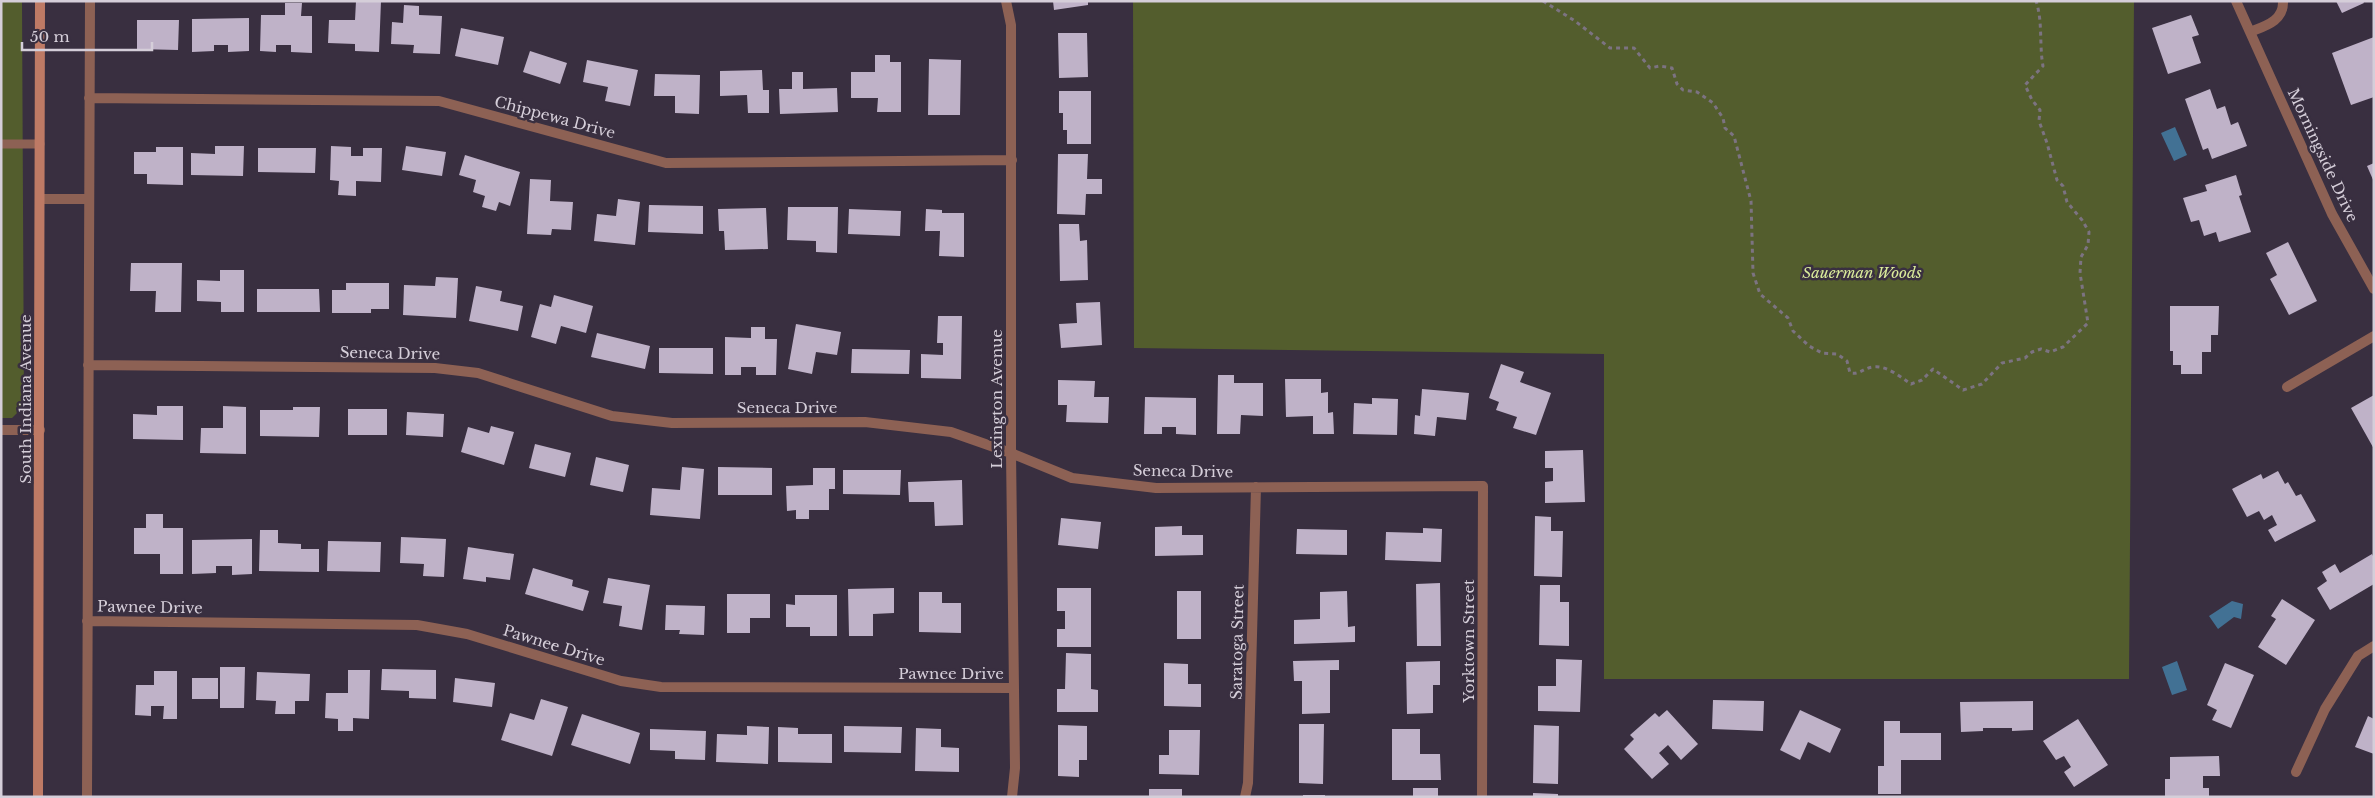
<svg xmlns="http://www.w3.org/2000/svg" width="2375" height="798" font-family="'Libre Baskerville',serif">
<rect width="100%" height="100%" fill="#392f40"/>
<path fill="#535d2d" d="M1,1h21l2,405 -12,12h-11z
M1133,1h1001l-5,678h-525v-325l-470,-6z"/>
<path fill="#427194" d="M2175,127l12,28 -13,6 -13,-28z
M2232,601l11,3 -2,15 -7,-2 -16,12 -9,-13z
M2177,661l10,29 -15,5 -10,-28z"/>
<path fill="#bfb2c8" d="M356,1h25l-2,51 -24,-1v-7l-27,-1 1,-23h26z
M1053,1h35v4l-34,5z
M2336,1h27l1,2 -22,10z
M285,3h17l-1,13h11v37l-21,-1v-7h-15v7l-16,-1 1,-36h24z
M404,5l15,1v9l23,1 -2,38 -27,-1 1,-8 -23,-1 1,-22 11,1z
M2191,15l8,20 -7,2 9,26 -33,11 -16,-46z
M249,18v33l-21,1v-7h-14v6l-22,1v-33z
M137,20h42l-1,30 -41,-1z
M461,28l43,9 -6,28 -43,-9z
M1058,33h29l1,44 -29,1z
M2374,37v60l-23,8 -19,-52z
M530,51l37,12 -7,21 -37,-12z
M875,55h15v7h11v50h-24l1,-14h-27v-26h24z
M929,59l32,1 -1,55h-32z
M587,60l51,10 -8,36 -25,-5 3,-14 -25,-5z
M762,70l1,20h6v23h-21l-1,-18 -27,1v-25z
M792,72h11v17l34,-1 1,24 -58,2 -1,-25h13z
M655,74l45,1 -1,39 -24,-1v-17h-21z
M2210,89l7,20 8,-3 6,19 7,-3 9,24 -35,13 -4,-11 -5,2 -18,-51z
M1059,91h32v53h-24v-14h-4v-17h-4z
M215,146h29l-1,30 -52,-1v-22l24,1z
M331,146l20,1v9h12v-8h19l-1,34 -25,-1v15l-18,-1 1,-14 -9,-1z
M406,146l40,6 -4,24 -40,-6z
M156,147h27v38l-36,-1v-10h-13v-22h22z
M258,148h58l-1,25 -57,-1z
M1058,154h30l-1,25h15v15h-16l-1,21 -28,-1z
M465,155l55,17 -10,34 -11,-4 -3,9 -14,-4 3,-11 -12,-4 3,-12 -17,-5z
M2374,163v19l-7,-16z
M2236,175l6,20 -3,1 12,36 -32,10 -3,-10 -12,4 -5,-16 -8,2 -8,-24 24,-7 -2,-6z
M530,179l21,1 -1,21 23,1 -2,28 -19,-1 -1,6 -24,-1z
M618,199l22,3 -5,43 -41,-4 3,-27 19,2z
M649,205l54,1v28l-55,-2z
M788,207h50l-1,46 -21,-1v-11l-29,-1z
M766,208l2,41 -43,1 -1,-19h-5l-1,-22z
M849,209l52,2 -1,25 -52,-2z
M926,209l16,1v3h22v44l-25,-1 1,-25h-15z
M1059,224h20l1,17 7,-1 1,40 -28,1z
M2288,242l29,59 -28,14 -19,-36 7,-4 -11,-22z
M131,263h51l-1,49h-26l1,-21h-26z
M220,270h24v42h-23v-10l-24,-1v-21l23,1z
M436,277l22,1 -2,40 -53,-3 1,-30 31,1z
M346,283h43v26h-18v4h-39v-23h14z
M476,286l26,5 -2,10 23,5 -5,25 -49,-10z
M257,289h62l1,23h-63z
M554,295l39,11 -7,27 -25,-7 -5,18 -25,-7 9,-33 11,3z
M1100,302l2,43 -41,3 -2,-24 18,-1 -1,-20z
M2170,306h49l-1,29h-7v17h-9v22h-21v-9h-8v-14h-3z
M938,316h24l-1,63 -40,-1v-24l22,1v-12h-6z
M796,324l45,8 -4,23 -21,-3 -4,22 -24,-5z
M751,327h14v12h12l-1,36h-20v-8h-15v8h-16v-38l26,1z
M597,333l53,13 -5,23 -54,-12z
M659,348h54v26l-54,-1z
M852,349l58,1 -1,24 -58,-1z
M1501,364l23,8 -4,10 31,11 -15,42 -23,-7 4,-11 -21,-7 3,-8 -10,-4z
M1218,375h16v8h29v33l-22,-1 -1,19h-23z
M1285,379h36v14l7,-1v21l5,-1 1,22h-21v-18l-27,1z
M1058,380l37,1 -1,16h15l-1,26 -42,-1 1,-17h-9z
M1422,389l47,4 -3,27 -29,-3 -2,19 -21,-2 1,-19 5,1z
M2374,395v54l-23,-41z
M1145,397l51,1v37l-20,-1v-7h-14v7h-18z
M1372,398l26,1 -1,36 -44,-1 1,-31 18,1z
M157,406h26v34l-50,-1v-25l24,1z
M223,406l23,1v47l-46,-1 1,-25h22z
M293,407h27l-1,30 -59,-1v-26h33z
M348,409h39v26h-39z
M407,412l37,2 -1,23 -37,-2z
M491,426l23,6 -10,33 -43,-13 7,-25 21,6z
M535,444l36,9 -6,24 -36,-9z
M1583,450l2,52 -40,1v-21l8,-1v-13h-8v-17z
M596,457l33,8 -6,27 -33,-7z
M682,467l22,2 -4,50 -50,-4 2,-27 28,2z
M718,467l54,1v27h-54z
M813,468h22v21h-6v21h-20v9h-13v-9l-9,1 -1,-25 27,-1z
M843,470h58l-1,25 -57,-1z
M2278,471l7,13 3,-2 8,14 5,-2 15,27 -41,21 -7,-12 9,-5 -5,-10 -8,5 -5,-9 -12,6 -15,-28 29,-15 2,5z
M962,480l1,45 -28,1 -1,-24h-25l-1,-20z
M146,514h17v14h20v46h-23v-20h-26v-26h12z
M1535,516l16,1v14h12l-1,46 -28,-1z
M1061,518l40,4 -3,27 -40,-4z
M1182,526v9h21v20l-48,1v-29z
M1423,528l19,1 -1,33 -56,-2 1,-28 37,1z
M1297,529l50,1v25l-51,-1z
M260,530h18v13l23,1v5h18v23l-60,-1z
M401,537l45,2 -2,38 -21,-1 1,-12 -24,-1z
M252,539v35l-20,1v-9h-16v7l-24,1v-34z
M328,541l53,1 -1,30 -53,-1z
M468,547l46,7 -4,26 -24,-3v5l-23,-3z
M2372,554l2,4v26l-44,26 -13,-22 10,-7 -5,-9 13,-8 5,9z
M533,568l40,12 -1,6 17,5 -6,20 -58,-17z
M608,578l42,7 -8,45 -23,-4 3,-20 -19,-3z
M1440,583l1,63h-24l-1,-62z
M1540,585h20v17h9v44l-30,-1z
M894,588v25l-21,1v22h-24l-1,-47z
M1057,588h34v59h-34v-18h8v-18h-8z
M1177,591h24v48h-24z
M1347,591l1,36 7,-1v16l-61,2v-24l26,-1v-27z
M919,592h23v11h19v30l-42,-1z
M727,594h43v24h-20v15h-23z
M795,595h42v41h-27v-9h-24v-23l9,1z
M2282,599l33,21 -29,45 -28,-18 18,-28 -5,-3z
M666,605l39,1 -1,29 -25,-1 1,-4h-15z
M1066,653l25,1v35l7,1v22h-41v-23h8z
M1556,659l26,1 -2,52 -42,-1v-25h18z
M1339,660v10h-9v43l-28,1v-33h-8l-1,-20z
M1440,661v24h-7v28l-26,1 -1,-52z
M1164,663l24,1v20h13v23l-37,-1z
M2225,663l29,12 -23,53 -19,-8 5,-10 -10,-5z
M220,667h25l-1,41h-24z
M382,669l54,1v29l-27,-1v-7l-28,-1z
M348,670h22l-1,49 -16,-1v13h-15v-12l-13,-1 1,-25h22z
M154,671h23v48h-14l1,-13h-13v10l-16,-1 1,-30h18z
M257,672l53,2 -1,27h-14v13h-20l1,-13 -20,-1z
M192,678h26v21h-26z
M455,678l40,5 -3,24 -39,-5z
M541,699l27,8 -16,49 -51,-16 9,-27 24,7z
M1713,700l51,1 -1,30 -51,-2z
M2033,701v29l-21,1v-3h-29v3l-22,1 -1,-30z
M1667,710l31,34 -17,16 -13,-15 -9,8 10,11 -17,15 -28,-30 10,-10 -4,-4 25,-22 4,4z
M1800,710l41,19 -11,24 -22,-11 -8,18 -20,-10z
M582,714l58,19 -10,31 -59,-19z
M2368,716l6,3v35l-19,-7z
M2078,719l30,46 -34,22 -10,-15 7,-5 -7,-11 -8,4 -13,-19z
M1884,721h16v12h41v27h-40v34h-23v-28h6z
M1299,724h25l-1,60 -24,-1z
M1058,725l29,1v34h-8v17l-21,-1z
M1534,725l25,1 -1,58 -25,-1z
M747,726l22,1 -1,37 -52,-2 1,-28 30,1z
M844,726l58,1 -1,26 -57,-1z
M778,727l20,1v6h34v29l-54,-1z
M916,728l25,1v18l18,1v24l-44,-1z
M650,729l56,2 -1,29 -30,-1v-8l-25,-1z
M1392,729h28v25h20l1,26h-49z
M1169,730h31l-1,45 -40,-1v-19h10z
M2219,756l1,20h-17v12h6v9l-44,-1v-17h5v-22z
M1413,788h25v9h-25z
M1149,789h33v8h-33z
M1533,793l25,1v3h-25z
M1303,795h22v2h-22z"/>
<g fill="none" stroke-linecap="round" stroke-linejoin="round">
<path stroke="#7c7381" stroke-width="3" stroke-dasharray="4 4" stroke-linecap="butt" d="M1543,1l32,20 35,27h24l16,20 10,-2 12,2 5,16 6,6 14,2 16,11 10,15 2,10 9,8 17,65 2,72 7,21 28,24 5,13 16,15 13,7 15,1 10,7 3,12c10,2 13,-5 23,-6 14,-2 27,10 38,17l11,-4 11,-11 30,21 19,-6 20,-21 23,-5 7,-6 9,-3 9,3 13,-5 25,-24 -8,-50 1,-16 7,-12 1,-13 -7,-12 -15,-18 -4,-16 -6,-6 -10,-37 -8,-22 1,-11 -8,-10 -7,-15 18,-19c-4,-22 0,-44 -7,-65"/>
<path stroke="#8d6154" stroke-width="9" d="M1,144h39"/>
<path stroke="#8d6154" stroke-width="10" d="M1006,1l5,24v428l4,315 -3,29
M2236,1l96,213 42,75
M2250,32c15,-6 34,-11 33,-31
M89,98l350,3 227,62 346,-3
M40,199h49
M88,365l347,3 43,5 134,43 60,7 193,-1 86,10 60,21 61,25 84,10 327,-2 -1,311
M2287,387l87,-51
M1,430h39
M87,621l330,4 50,9 154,47 40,6 352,1
M2296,772l29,-63 33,-53 16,-10
M87,797l3,-796
M1245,797l3,-14 8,-296"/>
<path stroke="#be7a65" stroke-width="10" d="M38,797l2,-796"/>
</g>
<g text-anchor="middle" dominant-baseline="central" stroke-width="5" stroke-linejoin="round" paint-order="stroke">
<g font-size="15" fill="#d5ced9" stroke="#392f40">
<text transform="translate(555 117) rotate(15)">Chippewa Drive</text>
<text transform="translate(2323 155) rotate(65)">Morningside Drive</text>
<text transform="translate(390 353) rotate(1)">Seneca Drive</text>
<text transform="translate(25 399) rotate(-90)">South Indiana Avenue</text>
<text transform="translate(996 399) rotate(-90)">Lexington Avenue</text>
<text x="787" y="407">Seneca Drive</text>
<text transform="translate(1183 471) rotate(1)">Seneca Drive</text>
<text transform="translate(150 607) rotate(1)">Pawnee Drive</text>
<text transform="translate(1468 641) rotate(-90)">Yorktown Street</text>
<text transform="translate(1237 642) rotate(-89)">Saratoga Street</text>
<text transform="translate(554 645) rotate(17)">Pawnee Drive</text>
<text x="951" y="673">Pawnee Drive</text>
</g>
<g font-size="15" font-style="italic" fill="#d9eb9a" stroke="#392f40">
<text x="1862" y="272">Sauerman Woods</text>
</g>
</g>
<rect width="2375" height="798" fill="none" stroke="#d5ced9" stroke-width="5"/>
<path d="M22 42v8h130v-8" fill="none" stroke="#d5ced9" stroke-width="2.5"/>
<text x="30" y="42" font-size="15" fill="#d5ced9" stroke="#392f40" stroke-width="4" paint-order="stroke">50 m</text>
</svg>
